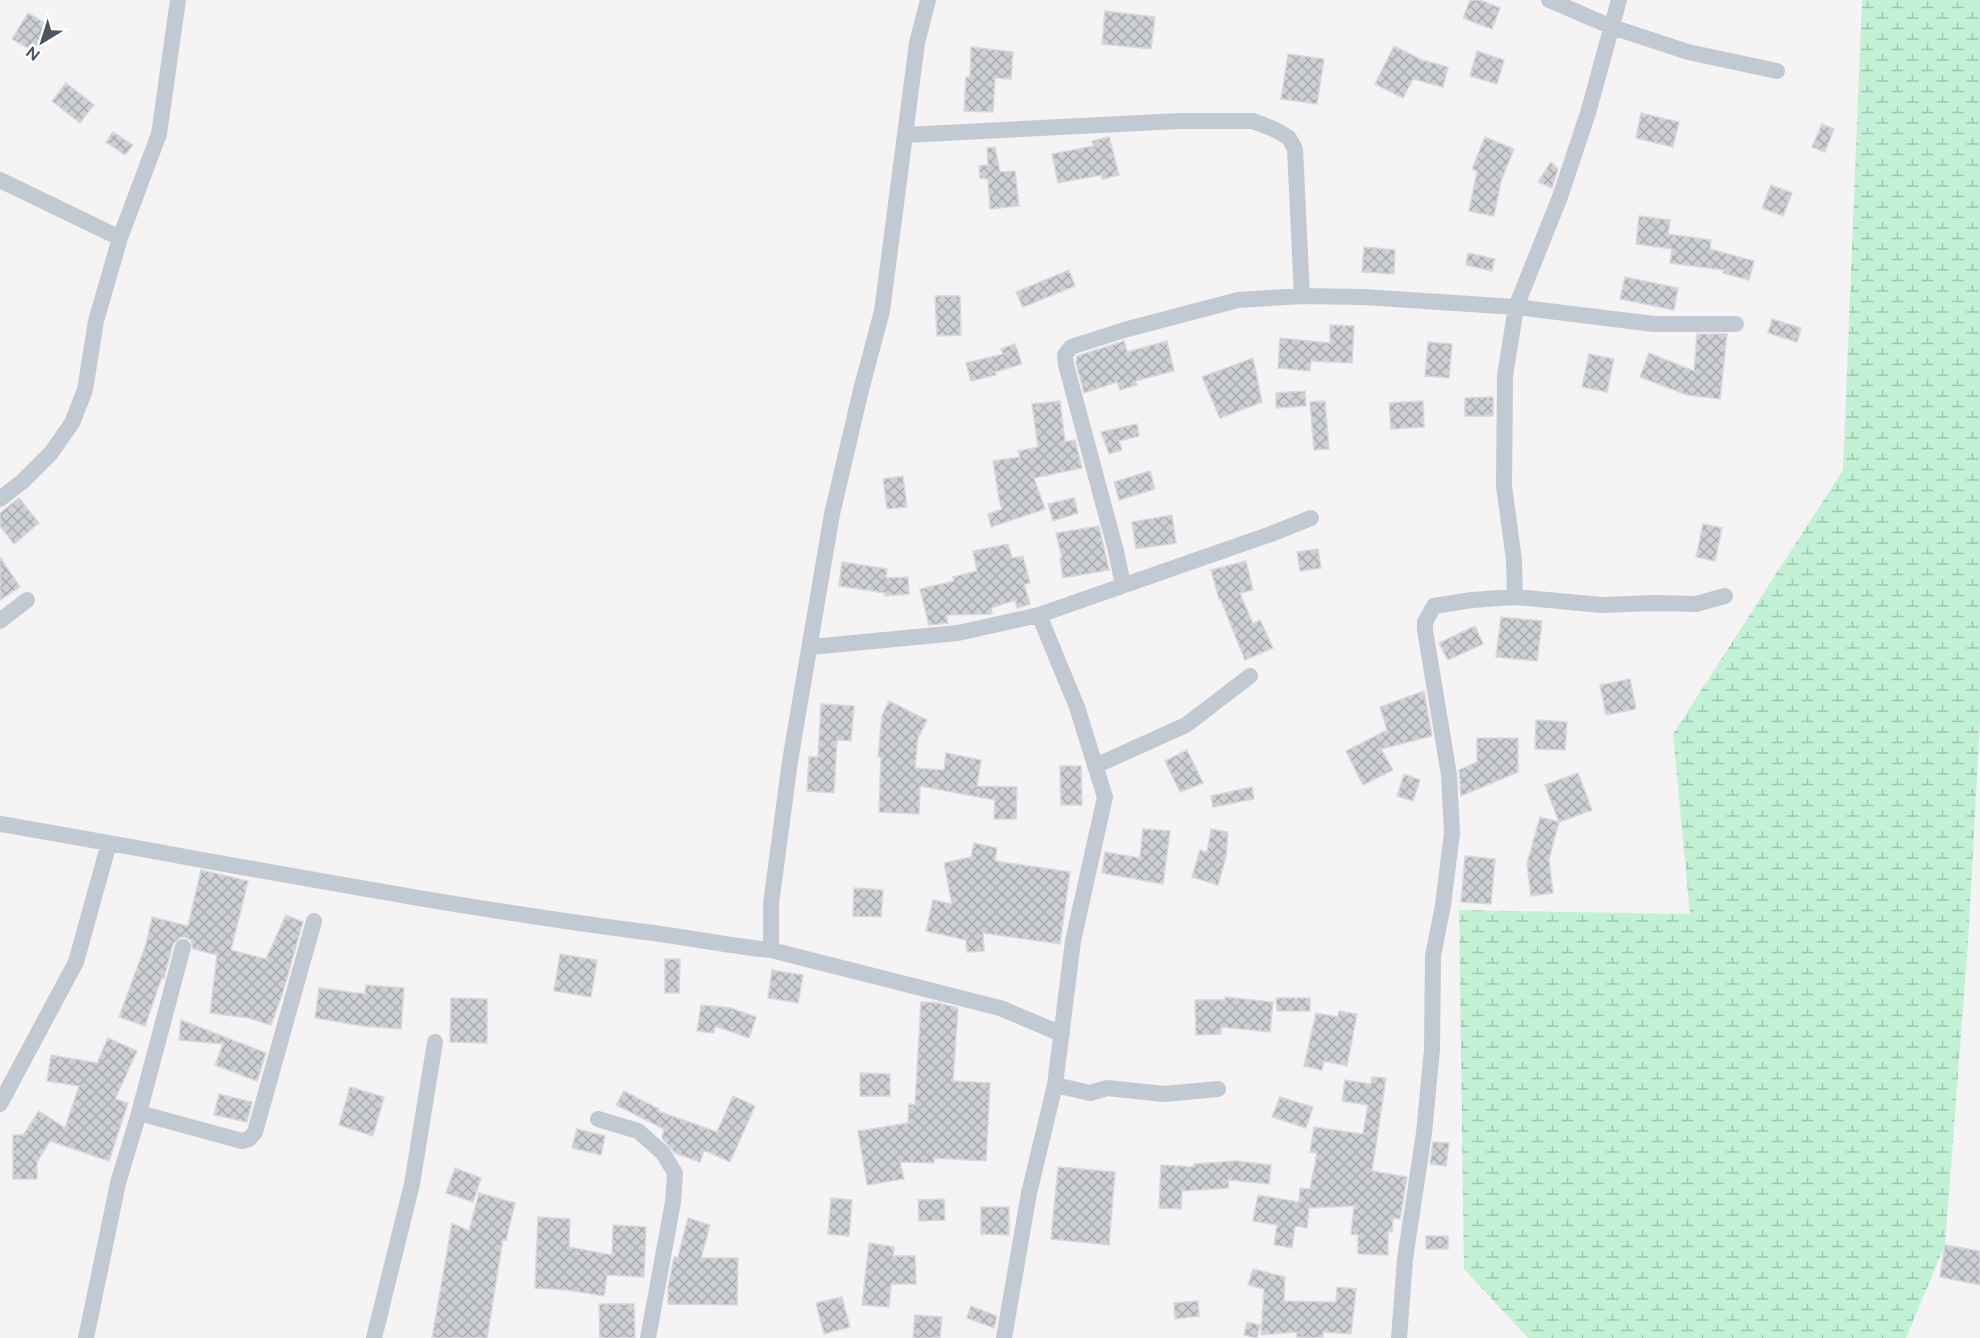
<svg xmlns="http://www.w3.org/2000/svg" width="1980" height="1338" font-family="Figtree,sans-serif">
<defs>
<pattern id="wetland-marsh" width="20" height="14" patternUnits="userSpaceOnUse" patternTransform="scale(1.5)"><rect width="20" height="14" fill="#c3f1d5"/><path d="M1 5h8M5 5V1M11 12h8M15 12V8" fill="none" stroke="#a0c6b0"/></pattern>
<pattern id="building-cross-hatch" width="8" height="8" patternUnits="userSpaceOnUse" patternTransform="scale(1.5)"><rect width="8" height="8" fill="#cdcfd5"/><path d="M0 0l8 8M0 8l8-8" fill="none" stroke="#a8abb0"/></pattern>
</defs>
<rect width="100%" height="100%" fill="#f5f3f3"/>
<path fill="url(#wetland-marsh)" d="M1862,0h118v722l-12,221 -23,302 -39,93h-378l-64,-69 -5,-359 231,4 -17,-180 170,-264z"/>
<path fill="url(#building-cross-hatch)" stroke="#d7d9de" stroke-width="1.5" d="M1470,0h10l20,8 -8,21 -29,-11z
M1105,11l50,6 -4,32 -49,-5z
M28,13l25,15 -16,25 -25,-14z
M1394,46l28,14 26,7 -5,20 -30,-8 -10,19 -28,-14z
M971,47l42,5 -2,27 -16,-1 -2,34 -29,-1 2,-34h4z
M1477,51l27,9 -7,24 -27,-8z
M1288,54l36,5 -7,45 -36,-5z
M66,83l28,22 -14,18 -28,-22z
M1641,113l38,9 -6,25 -37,-9z
M1822,124l12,5 -9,23 -13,-5z
M113,132l20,13 -8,10 -19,-13z
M1109,137l10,38 -17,4 -1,-4 -43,8 -6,-29 42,-8 -2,-5z
M1485,137l29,12 -13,32 -7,35 -25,-5 8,-40 -5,-2z
M995,147l5,25 15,-1 4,35 -29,3 -2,-30 -8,-1 -1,-12 9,-1 -1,-17z
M1551,162l7,7 -6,19 -14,-6z
M1771,185l21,8 -9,23 -21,-8z
M1639,216l31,4 -2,14 43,6 -1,9 44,12 -5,19 -26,-7 1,-3 -54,-7 2,-14 -36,-5z
M1364,247l31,3 -1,24 -32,-2z
M1468,253l27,6 -3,12 -26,-6z
M1069,270l6,16 -52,21 -7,-15z
M1625,277l53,11 -4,22 -54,-11z
M935,296h25l1,39 -24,1z
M1772,319l29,9 -4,14 -29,-9z
M1330,325l24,1 -2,37 -41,-2 -1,10 -32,-3 2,-30 50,5z
M1697,334h30l-7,65 -33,-4 -47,-18 9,-24 45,18z
M1124,341l3,11 40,-11 7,30 -39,10 2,4 -17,5 -3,-8 -33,11 -8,-30 1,-7z
M1428,342l24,2 -3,34 -24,-2z
M1015,344l7,20 -27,8 1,3 -25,6 -5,-18 37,-9 -2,-5z
M1589,354l25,5 -7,33 -25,-5z
M1253,358l9,44 -42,16 -18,-41z
M1305,391l1,15 -30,2v-15z
M1493,397v19h-28v-18z
M1060,401l5,41 10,-2 7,28 -48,10 11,31 -54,18 -3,-13 14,-5 -3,-10 -6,-38 27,-4 -2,-6 20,-4 -6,-43z
M1325,401l4,48 -15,1 -4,-48z
M1423,401l1,26 -33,2 -2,-26z
M1137,424l2,12 -20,5 3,9 -13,4 -8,-22z
M1150,471l5,18 -36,11 -5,-18z
M903,476l4,31 -20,2 -4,-30z
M19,498l20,25 -25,21 -14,-18v-13z
M1074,498l4,15 -25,8 -5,-17z
M1172,515l4,28 -40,6 -4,-27z
M1703,524l19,4 -7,33 -19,-4z
M1099,526l10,44 -46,8 -3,-20h2l-6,-25z
M1008,544l4,14 11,-2 7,27 -6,1 6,20 -13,4 -2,-8 -24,8 1,6 -46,1 2,8 -19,2 -9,-36 34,-8 -1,-4 24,-6 -4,-20z
M1318,549l3,19 -21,3 -3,-19z
M0,557l20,30 -20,13z
M1246,561l7,29 -13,3 13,31 7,-4 13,28 -28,12 -25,-62 -1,1 -8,-29z
M842,562l45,7 -1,9 22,-1 1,17 -24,2v-3l-46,-7z
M1501,617l41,4 -5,40 -41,-4z
M1475,626l8,18 -35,16 -9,-17z
M1630,679l6,30 -30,6 -6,-30z
M1424,691l8,45 -51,13 12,21 -30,15 -17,-34 41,-21 -7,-23z
M889,701l38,19 -9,18 -3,30 29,2 2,-17 35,7 -4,26 40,1 -1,32h-22l1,-19 -75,-14 -1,28 -40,-2 2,-55h-3l4,-41z
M821,704l33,2 -3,35 -14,-1 -3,53 -27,-2 2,-34h9z
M1536,720l31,2 -2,28 -30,-1z
M1477,738h41v34l-57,24 -2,-26 18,-8z
M1187,750l16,33 -23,9 -15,-31z
M1060,766h21l1,39h-21z
M1578,773l14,37 -33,12 -14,-37z
M1404,774l16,6 -7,21 -16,-5z
M1252,787l2,12 -41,8 -2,-11z
M1540,817l19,5 -10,37 4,34 -22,3 -4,-32z
M1143,829l27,2 -7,53 -61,-11 3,-21 35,6z
M1211,829l17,3 -2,25 -8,28 -26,-8 8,-27 7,2z
M974,843l23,5 -2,13 75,11 -10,72 -77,-11 1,18 -17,1 -1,-12 -40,-9 7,-31 19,4 -8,-41 27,-6z
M1465,856l30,3 -4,45 -30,-2z
M201,870l47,11 -17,69 35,9 20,-44 17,7 -20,70 -12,33 -22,-7 -39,-5 7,-58 -24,-6 -2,-9 -6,-3h-5l-7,7 -9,34 -2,-1 -17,49 -26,-9 27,-73 6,-27 36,9z
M854,888l29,2 -2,27 -28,-1z
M560,954l37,6 -6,37 -37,-6z
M665,959h15l-1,34h-14z
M772,970l31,5 -5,28 -30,-5z
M366,985l38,3 -3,41 -38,-3 -48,-8 4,-30 46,6z
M1225,997l48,5 -3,30 -49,-5v7l-25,1 -1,-35h30z
M451,998l36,1v44l-37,-1z
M1276,998h34v13h-33z
M921,1002l18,1 19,5 -5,73 37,2 -4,78 -52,-3v5l-34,-1 4,17 -37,6 -9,-54 50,-8 1,-19 6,1z
M701,1005l30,3 25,9 -7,21 -34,-12 -1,7 -17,-2z
M1339,1011l18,3 -10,52 -23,-5 -2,9 -18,-4 12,-53 22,4z
M181,1020l85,33 -9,28 -42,-16 8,-21 -44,-4z
M108,1038l29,13 -22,48 13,4 -19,58 -59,-20 -13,21v17h-24v-44h10l16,-24 26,17 14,-42 -32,-5 4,-26 46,8z
M860,1073l30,1v22h-30z
M1372,1077l14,1 -14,93 35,6 -7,42 -7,-1 -1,14 -4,-1v24l-30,-1v-19l-7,-1 3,-28 -45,2 -2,20 -12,-2 -3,22 -18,-3 3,-20 -24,-4 5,-26 41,7 1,-14 10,1 7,-36 -7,-1 4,-25 49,7 5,-29 -26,-4 3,-21 26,4z
M350,1087l34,10 -11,39 -34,-11z
M624,1091l35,18 -1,2 59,21 16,-36 22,10 -25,56 -26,-12 -4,12 -25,-9 -13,-15 2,-9 -48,-24z
M219,1094l33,8 -5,20 -33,-7z
M1280,1097l33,10 -7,21 -34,-11z
M577,1129l28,7 -4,19 -29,-7z
M1433,1142l16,1 -3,23 -16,-2z
M1236,1161l35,4 -2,19 -41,-4 1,8 -47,3 -1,18 -22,-1 2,-43 33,2v-3z
M1058,1167l57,5 -6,73 -58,-6z
M455,1168l26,10 -8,24 -27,-9z
M479,1193l36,10 -9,37 -3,-1 -16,99h-55l20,-115 17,8z
M831,1198l21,2 -3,36 -21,-2z
M944,1199l1,21 -26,1 -1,-21z
M981,1207h28v28l-28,-1z
M538,1217l32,2 -1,28 43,8 1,-30 33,2 -2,50 -37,-2 -3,21 -37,-6 -32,-2z
M688,1218l22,7 -9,33h37l-1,47 -69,-1v-16l6,-31h4z
M1426,1236h22v13h-22z
M869,1243l25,4 -1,9h22l1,28h-25l-2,23 -27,-2z
M1945,1245l35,6v34l-40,-8z
M1253,1269l32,8 -1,24 52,1 1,-15 19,2 -5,45 -28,-2v6l-26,-1v-5l-36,3 3,-46 -16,-4z
M842,1297l8,30 -26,7 -8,-31z
M1198,1301l1,15 -24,3 -1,-16z
M599,1304h35l1,34h-35z
M971,1306l26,10 -3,12 -27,-10z
M915,1315l27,2 -2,21h-27z
M1247,1322l13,3 -3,13 -13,-3z"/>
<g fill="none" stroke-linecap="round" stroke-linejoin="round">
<path stroke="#c1cad2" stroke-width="16" d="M928,0l-11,43 -35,268 -21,79 -29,124 -42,247 -19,143v46l229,58 62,26
M1549,0l63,27 76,25 89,19
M905,135l274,-14h74l23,9 13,8 6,11 7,147
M0,180l120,58
M0,499l23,-18 28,-28 21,-30 13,-33 11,-69 24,-83 39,-104 19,-134
M1123,585l-7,-34 -50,-186 -1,-10 6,-8 53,-17 114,-30 64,-4 61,1 153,10 138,17h82
M1515,597l-1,-37 -10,-74 1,-110 11,-69 44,-110 28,-84 31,-113
M0,621l27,-21
M811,647l147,-14 81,-18 232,-81 40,-16
M1095,766l91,-41 64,-49
M0,824c215,37 429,80 645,108 42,5 84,14 126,18
M1055,1085l35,8 17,-5 57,6 54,-5
M0,1104l76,-142 33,-119
M139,1113l103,28 7,-2 6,-7 59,-211
M598,1119l40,12 25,22 12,20 -2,29 -25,136
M86,1338l32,-155 21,-70 44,-166
M374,1338l38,-154 23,-142
M1004,1338l25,-145 26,-108 18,-144 32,-144 -28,-90 -38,-92
M1399,1338l6,-79 19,-126 8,-84 1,-93 10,-51 9,-72 -3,-58 -24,-145v-8l9,-16 38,-6 43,-3 87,8 53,-2 41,1 29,-8"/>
</g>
<g transform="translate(42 42) rotate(218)" stroke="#ffffff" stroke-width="4.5" paint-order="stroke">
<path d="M0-4.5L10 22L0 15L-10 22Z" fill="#4a5661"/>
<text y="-9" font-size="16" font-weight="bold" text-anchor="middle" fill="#4a5661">N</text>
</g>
</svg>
